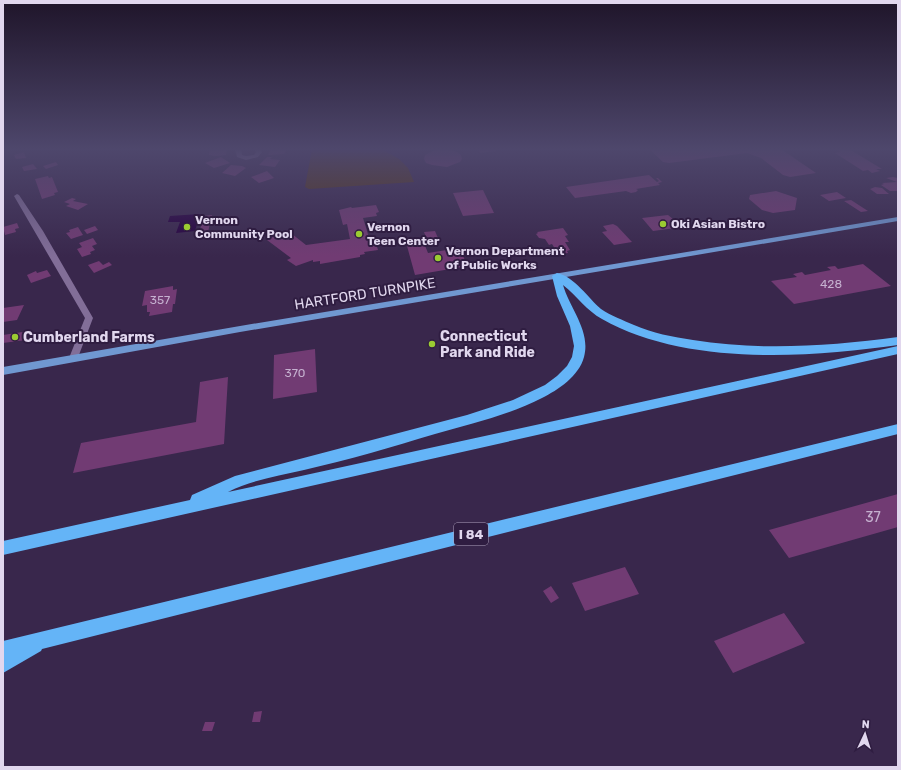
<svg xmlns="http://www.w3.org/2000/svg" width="901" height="770" font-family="Rubik,sans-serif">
<rect width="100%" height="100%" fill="#39274c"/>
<path fill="#543512" d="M312,149l71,1 16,9 9,9 6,14 -105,7 -4,-2z"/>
<path fill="#26013f" d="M200,214l-5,17 -19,2 4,-11h-12l2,-6z"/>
<path fill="#713b73" d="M210,149h17l-1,6 -10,1 -7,-1z
M271,149h16l-3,5 -16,1z
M479,149h16l1,2 -16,2z
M655,149h126l35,24 -26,4 -7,-2 -22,-17 -14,-5 -78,10 -6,-1 -13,-12z
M836,149h13l33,20h-6l4,2 -8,2 -4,-3 -5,1 -28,-18 6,-1z
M435,150h15l7,2 4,3 1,4 -2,3 -13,5 -15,-2 -6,-2 -2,-4 1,-4z
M24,152l2,6 -10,1 -2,-4z
M221,157l9,6 -16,5 -9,-5z
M267,157h5l-2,2 10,1 -5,7 -16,-2z
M56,162l2,3 -12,4 -3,-3z
M33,164l4,5 -13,2 -2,-4z
M231,165l11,1 4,2 -11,8 -13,-3z
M267,171l7,7 -15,5 -8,-6z
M649,175l8,7 2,-1 -3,-3h2l4,4 -4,1 2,2 -24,4 2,1 -2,2 -5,1 -5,-2 -51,7 -9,-11z
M48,176l1,2 3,-1 6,15 -4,1 1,2 -13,4 -7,-20z
M893,177l5,1v13h-8l-9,-6 3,-1 -2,-1 15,-1 -11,-4z
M875,187l7,1 7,6h-12l-7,-5z
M483,190l11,23 -31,3 -10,-23z
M776,191l21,7 -2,12 -22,3 -11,-3 -13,-11 1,-4z
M837,192l9,6 -17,3 -9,-6z
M72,198l4,1 -3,2 15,3 -10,6 -12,-4 4,-2 -6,-2z
M851,200l17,11 -7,1 -17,-11z
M376,205l3,7 -3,1 1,3 -14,2 8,26 5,-1 2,7 -14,2 1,2 -5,1v2l-40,7v-3l-7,1v-2l-17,6 -9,-6 4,-2 -24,-18 20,-10 19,15 44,-6 -3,-15 -4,1 -4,-15 12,-3 1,1z
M212,215l-4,17h-1l-1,4h-8l6,-20z
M668,215l15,12 -30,4 -11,-13z
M17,223l2,5 -4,1 1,3 -11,3 -2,-8z
M613,224l4,2 15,16 -18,3 -12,-13 5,-1 -4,-5z
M95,226l3,4 -11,4 -3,-4z
M78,227l5,8 -12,4 -5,-6 4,-1 -1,-2z
M563,228l5,7 -3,1 4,6h-4l5,8 -3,1 1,2 -7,1 -1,-2h-3l-5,-8 -3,1 -4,-6 -6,-1 -3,-4 2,-1 -1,-1z
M435,231l3,7 -11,2 -3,-8z
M93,238l4,6 -5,2 3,4 -5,2 1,2 -9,3 -5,-8 5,-2 -3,-4z
M424,243l4,10 31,-5 9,18 -53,9 -8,-29z
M99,261l4,4 6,-3 3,3 -18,8 -6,-8z
M863,264l28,22 -97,18 -23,-23 26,-4 -4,-3 9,-2 3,3 26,-5 -4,-3 8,-1 3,3z
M47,270l4,6 -20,7 -4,-8 9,-4 1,2z
M173,286v4l4,-1 -2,15h-2l-1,8 -23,4 1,-4h-3v-7l-5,1 3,-15z
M24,305l-7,15 -14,2v-14z
M29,331l-3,9 -23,3v-8z
M315,349l2,43 -44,7 1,-44z
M228,377l-4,67 -151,29 8,-30 115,-21 4,-40z
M898,494v33l-109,31 -20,-28z
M625,567l14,27 -54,17 -13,-28z
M551,586l8,12 -8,5 -8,-12z
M784,613l21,30 -72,30 -19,-32z
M262,711l-2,11h-8l2,-10z
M205,722h10l-3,9h-10z"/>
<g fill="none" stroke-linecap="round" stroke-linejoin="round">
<path fill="#826e98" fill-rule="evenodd" d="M235,149h6l1,6 4,1 8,-1 2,-3 -2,-3h6l2,3 -4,5 -12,3 -9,-3z
M17,194l2,1 24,36 50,87 -16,42h-6l-2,-2 16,-40 -71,-122z"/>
<path fill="#7098d1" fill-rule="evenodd" d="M898,217v4l-658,111 -237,43v-8l237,-41z"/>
<path fill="#64b4f7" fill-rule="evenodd" d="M557,273c18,4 31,25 44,36 10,7 22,11 33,16 18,8 39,12 59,15 68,11 137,6 205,-3v8c-91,13 -213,21 -296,-26 -15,-8 -25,-23 -39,-34 7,24 28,46 21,72 -5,19 -26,33 -42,41 -33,17 -71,26 -107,36 -43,13 -87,26 -131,36 -26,6 -53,10 -76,22l670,-146v8l-895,201v-14l187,-41 2,-5 43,-19 232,-61 46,-15 32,-15 12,-9 10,-10 5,-9 2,-11 -4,-20 -13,-30 -5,-20z
M898,424v10l-856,215 -1,2 -38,22v-32z"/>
</g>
<linearGradient id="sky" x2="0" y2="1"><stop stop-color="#1f152a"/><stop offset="0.58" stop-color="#4e476c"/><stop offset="1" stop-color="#4e476c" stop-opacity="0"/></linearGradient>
<rect width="901" height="257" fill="url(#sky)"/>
<g fill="#9bcb32" stroke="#2f1d41" stroke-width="1.5">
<circle cx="663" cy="224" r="4"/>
<circle cx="187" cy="227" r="4"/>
<circle cx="359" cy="234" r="4"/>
<circle cx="438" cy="258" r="4"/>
<circle cx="15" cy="337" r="4"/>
<circle cx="432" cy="344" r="4"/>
</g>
<g text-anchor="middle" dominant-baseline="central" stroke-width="4" stroke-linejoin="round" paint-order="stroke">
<g font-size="12" font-weight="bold" fill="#e1d7ee" stroke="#2f1d41" text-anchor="start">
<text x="195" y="220">Vernon<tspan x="195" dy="14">Community Pool</tspan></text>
<text x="671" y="224">Oki Asian Bistro</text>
<text x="367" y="227">Vernon<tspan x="367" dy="14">Teen Center</tspan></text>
<text x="446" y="251">Vernon Department<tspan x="446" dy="14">of Public Works</tspan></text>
</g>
<g font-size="12" fill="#c5b0cf">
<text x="831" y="284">428</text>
<text x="160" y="300">357</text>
<text x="295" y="373">370</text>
</g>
<rect fill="#2f1d41" stroke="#ac9fba" stroke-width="1" x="454" y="523" width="34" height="22" rx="3"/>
<g font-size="13" font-weight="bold" fill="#e1d7ee">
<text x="471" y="534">I 84</text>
</g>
<g font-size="14" fill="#e1d7ee" stroke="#2f1d41">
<text transform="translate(365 294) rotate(-9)">HARTFORD TURNPIKE</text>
</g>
<g font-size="14" font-weight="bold" fill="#e1d7ee" stroke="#2f1d41" text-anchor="start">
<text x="440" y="336">Connecticut<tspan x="440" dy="16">Park and Ride</tspan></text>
<text x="23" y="337">Cumberland Farms</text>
</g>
<g font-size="14" fill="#c5b0cf">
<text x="873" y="517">37</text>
</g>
</g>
<rect width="901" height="770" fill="none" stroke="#e1d7ee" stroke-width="8"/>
<g transform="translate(865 734) rotate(4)" stroke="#2f1d41" stroke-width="3" paint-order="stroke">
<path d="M0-3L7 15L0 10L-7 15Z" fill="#e1d7ee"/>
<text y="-6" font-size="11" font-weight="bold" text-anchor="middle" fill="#e1d7ee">N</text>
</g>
</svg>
